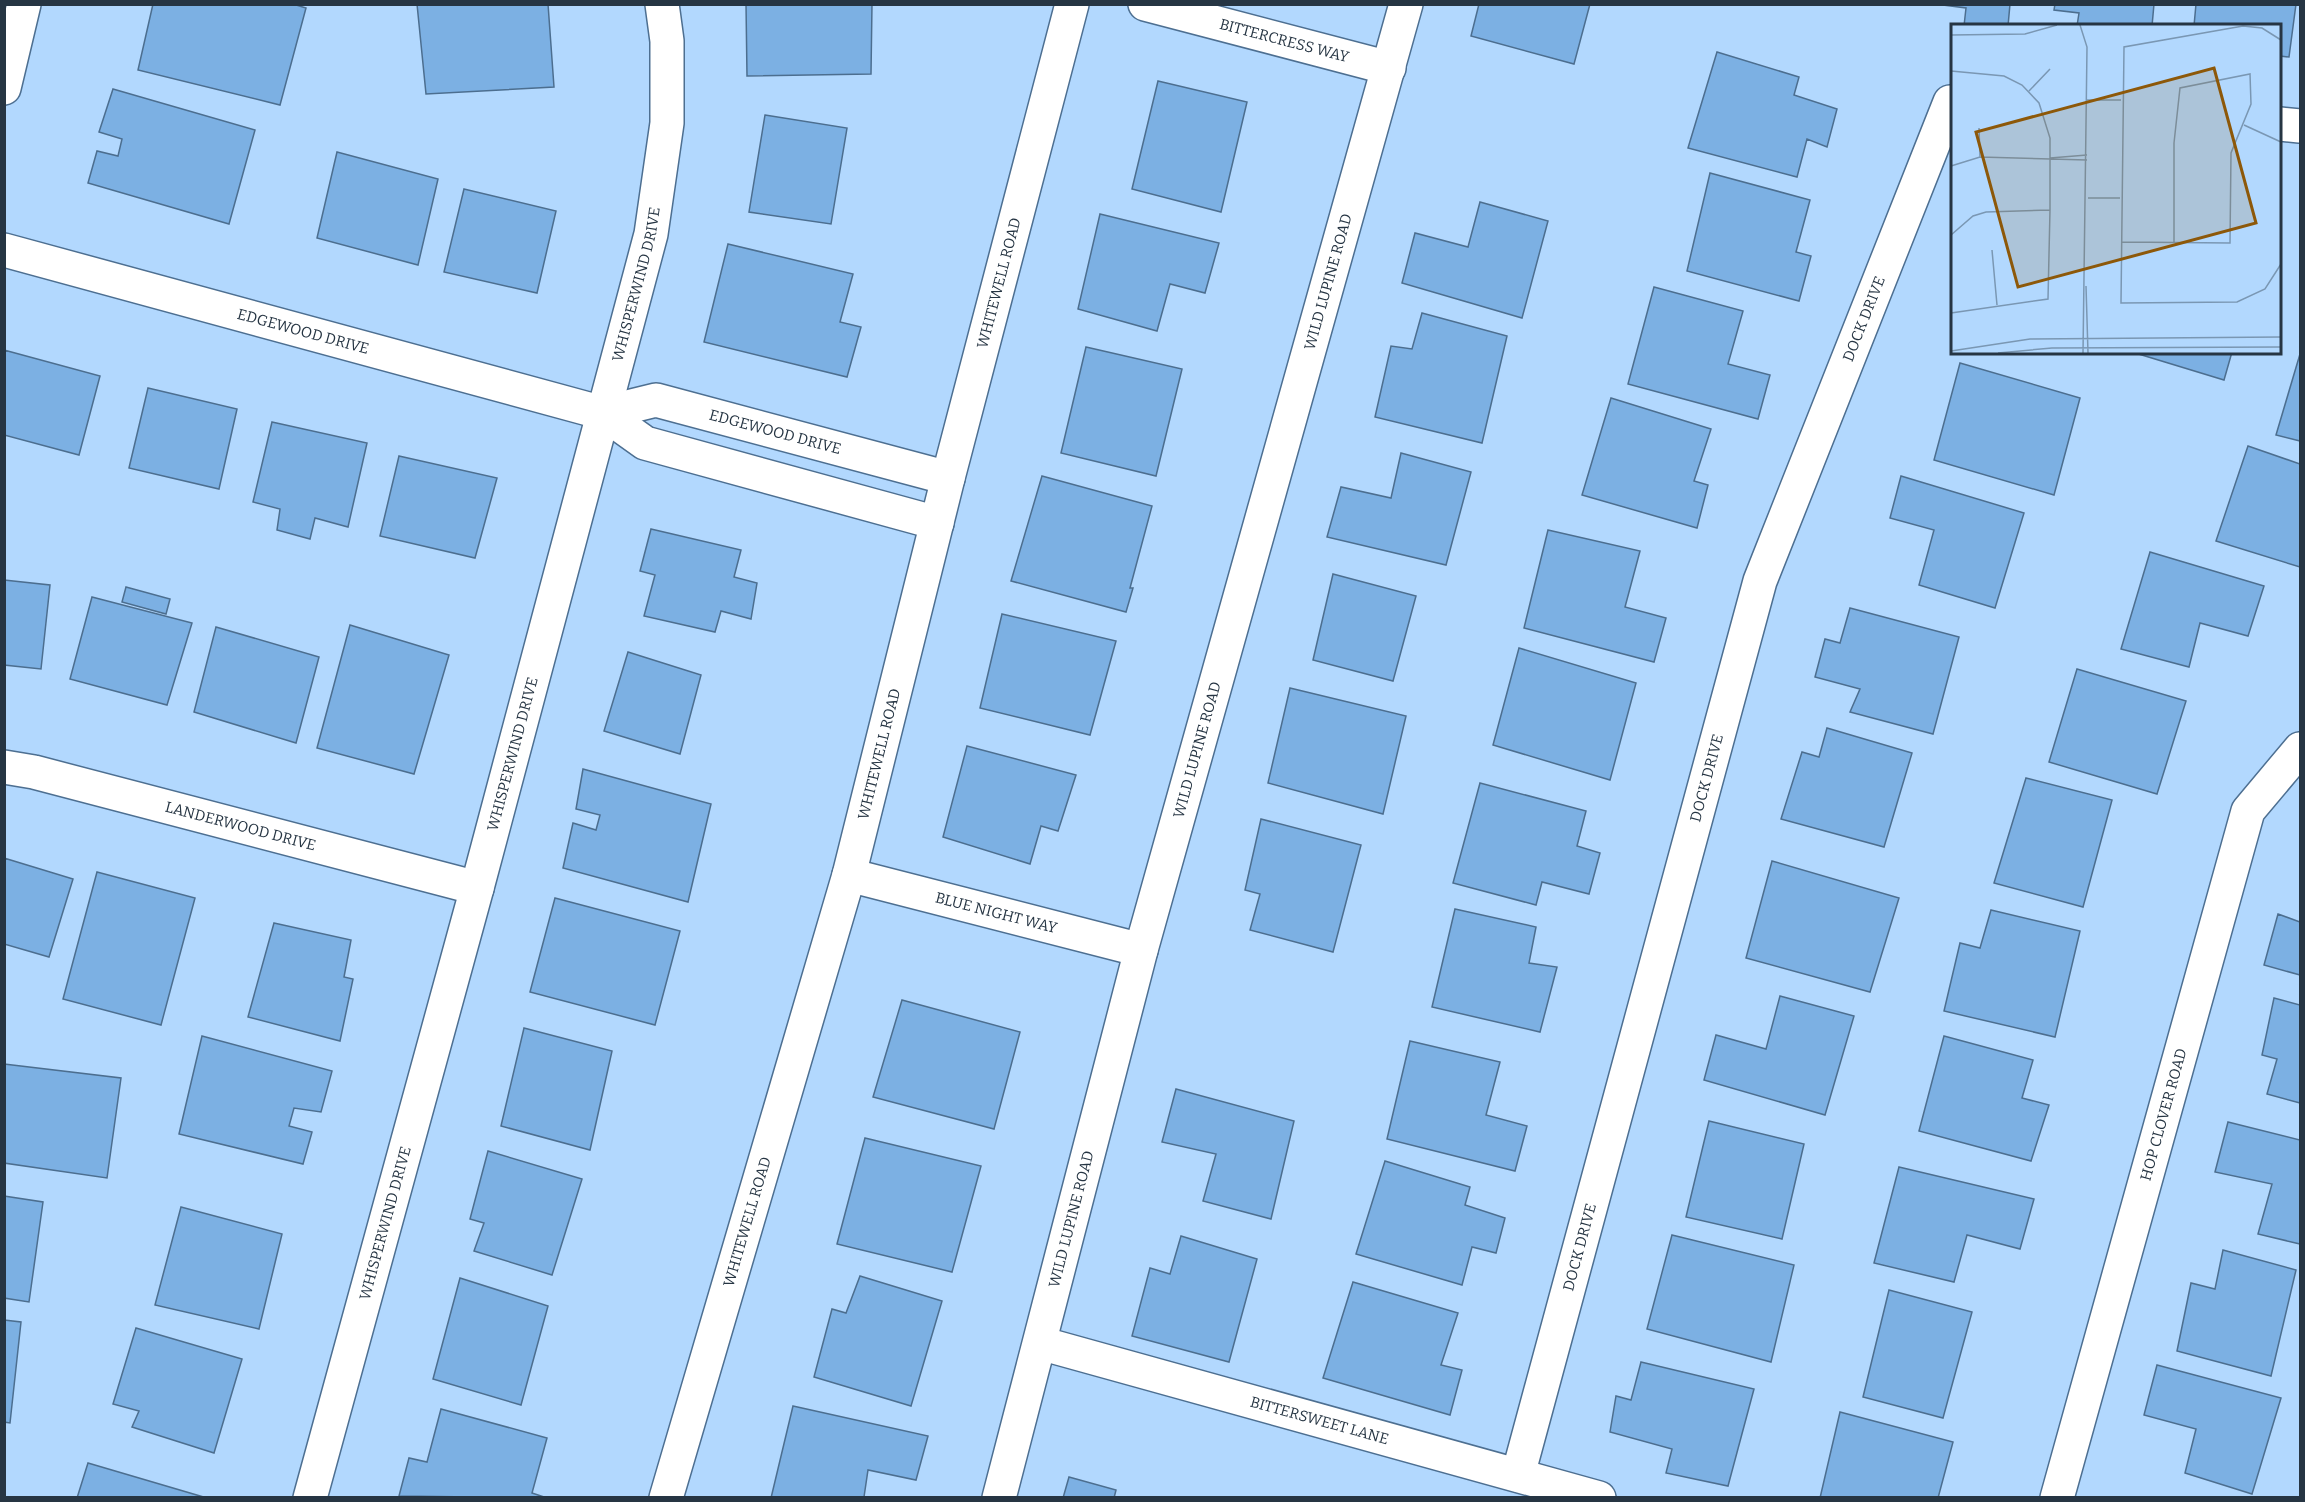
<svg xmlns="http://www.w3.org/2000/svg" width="2305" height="1502" font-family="Bitter,serif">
<rect width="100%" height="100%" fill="#b2d8fe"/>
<path fill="#7cb0e3" stroke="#4c6e8f" stroke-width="1.5" d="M153,4h140l13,4 -26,97 -142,-35z
M417,4h131l6,83 -128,7z
M746,4h126l-1,70 -124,2z
M1479,4h111l-16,60 -103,-28z
M1935,4h75l-2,22h-44l2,-18z
M2055,4h99l-2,22h-75l2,-13 -25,-3z
M2196,4h100l-7,53 -9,-1v-30h-86z
M1717,52l82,25 -5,18 43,14 -10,38 -20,-8 -10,38 -109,-29z
M1158,81l89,21 -26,110 -89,-23z
M113,89l142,41 -26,94 -141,-41 9,-32 21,5 4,-17 -23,-7z
M765,115l82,13 -16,96 -82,-12z
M337,152l101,27 -20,86 -101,-27z
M1710,173l100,27 -14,52 15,4 -12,45 -112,-30z
M464,189l92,22 -19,82 -93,-21z
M1480,202l68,19 -26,97 -120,-35 13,-50 53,14z
M1100,214l119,29 -14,50 -35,-9 -13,47 -79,-22z
M728,244l125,30 -13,48 21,5 -14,50 -143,-35z
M1654,287l89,24 -15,53 42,11 -12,44 -130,-35z
M1422,313l85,23 -25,107 -107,-26 16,-71 21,3z
M1086,347l96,22 -26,107 -95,-23z
M4,350l96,26 -21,79 -75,-20z
M2132,352h100l-8,28z
M2300,354v87l-24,-6z
M1960,363l120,35 -26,97 -120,-35z
M148,388l89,21 -18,80 -90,-21z
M1611,398l100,31 -17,52 14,4 -11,43 -115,-33z
M272,422l95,21 -19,84 -33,-9 -5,21 -33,-9 3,-21 -27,-7z
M2248,446l52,18v103l-84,-26z
M1401,453l70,19 -25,93 -119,-28 14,-50 50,11z
M399,456l98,22 -22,80 -95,-22z
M1042,476l110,30 -22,82h3l-7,24 -115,-31z
M1901,476l123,37 -29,95 -76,-23 15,-55 -44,-12z
M651,529l90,21 -7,27 23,6 -6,36 -30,-8 -6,21 -71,-16 11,-41 -15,-4z
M1548,530l92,21 -15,56 41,11 -12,44 -130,-34z
M2150,552l114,34 -16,50 -48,-13 -11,44 -68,-18z
M1333,574l83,22 -23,85 -80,-21z
M4,580l46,5 -9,84 -37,-4z
M126,587l44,12 -4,15 -44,-12z
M92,597l100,26 -25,82 -97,-26z
M1850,608l109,29 -26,97 -83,-22 10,-23 -45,-12 10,-38 15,4z
M1002,614l114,27 -26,94 -110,-27z
M350,625l99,30 -35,119 -97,-26z
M216,627l103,30 -23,86 -102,-31z
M1519,648l117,35 -26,97 -117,-35z
M628,652l73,23 -21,79 -76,-23z
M2077,669l109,32 -29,93 -108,-32z
M1290,688l116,28 -23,98 -115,-31z
M1827,728l85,25 -28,94 -103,-28 21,-67 17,5z
M967,746l109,29 -18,56 -17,-5 -11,38 -87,-27z
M583,769l128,35 -23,98 -125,-34 10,-45 23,7 4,-15 -24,-6z
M2026,778l86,22 -29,107 -89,-24z
M1480,783l106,28 -9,35 23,7 -11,41 -47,-12 -6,23 -83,-22z
M1261,819l100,26 -28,107 -83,-22 10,-36 -15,-4z
M4,858l69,21 -24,78 -45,-13z
M1772,861l127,37 -29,94 -124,-34z
M97,872l98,26 -34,127 -98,-26z
M555,898l125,33 -25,94 -125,-33z
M1455,909l81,18 -7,36 28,4 -17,65 -108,-25z
M1991,910l89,21 -25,106 -111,-26 16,-68 20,5z
M2278,914l22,8v53l-36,-10z
M274,923l77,17 -7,37 9,2 -13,62 -92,-24z
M1780,996l74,20 -29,99 -121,-35 12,-45 50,14z
M2274,998l26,7v98l-33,-9 10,-35 -15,-4z
M902,1000l118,32 -26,97 -121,-32z
M524,1028l88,23 -22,99 -89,-24z
M202,1036l130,35 -11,41 -27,-4 -5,18 23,6 -9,32 -124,-30z
M1944,1036l89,24 -11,38 27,7 -18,56 -112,-30z
M1410,1041l90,21 -14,53 41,11 -12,45 -128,-32z
M4,1064l117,14 -14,100 -103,-15z
M1176,1089l118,32 -23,98 -68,-18 13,-47 -54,-12z
M1709,1121l95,23 -22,95 -96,-22z
M2228,1122l72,18v104l-42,-10 14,-50 -57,-12z
M865,1138l116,28 -29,106 -115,-28z
M488,1151l94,28 -30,96 -78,-24 10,-28 -14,-4z
M1385,1161l85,26 -5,18 40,13 -9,35 -24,-6 -10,38 -106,-31z
M1899,1167l135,32 -14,50 -53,-14 -13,47 -80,-19z
M4,1196l39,6 -14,100 -25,-4z
M181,1207l101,27 -23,95 -104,-24z
M1672,1235l122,30 -23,97 -124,-33z
M1181,1236l76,23 -28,103 -97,-26 18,-68 20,6z
M2223,1250l73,20 -25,106 -94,-25 14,-68 24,6z
M860,1276l82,25 -31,105 -97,-29 18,-68 14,4z
M460,1278l88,28 -27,99 -88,-26z
M1353,1282l105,31 -17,52 21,5 -12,45 -127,-37z
M1889,1290l83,22 -29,106 -80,-21z
M4,1320l17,2 -11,101 -6,-1z
M136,1328l106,31 -28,94 -82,-26 7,-16 -26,-7z
M1641,1362l113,27 -26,97 -62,-13 6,-24 -62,-17 6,-36 15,4z
M2157,1365l124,33 -29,96 -67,-21 11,-44 -52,-14z
M793,1406l135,30 -12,44 -48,-10 -4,27 9,1h-102z
M441,1409l106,29 -15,55 15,5 -148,-2 10,-38 18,4z
M1840,1412l113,30 -15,56h-118z
M88,1463l119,35h-130z
M1069,1477l47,13 -2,8h-51z"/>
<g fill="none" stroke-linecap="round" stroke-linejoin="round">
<defs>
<g id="street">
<path id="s1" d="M1145,4l244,64"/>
<path d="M4,88l20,-84"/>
<path d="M2280,124l20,2"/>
<path id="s2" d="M4,250l599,163 42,30 292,80"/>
<path id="s3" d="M603,413l53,-13 292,78"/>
<path id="s4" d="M4,767l30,5 443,116"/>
<path id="s5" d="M849,875l292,75"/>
<path id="s6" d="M1040,1343l559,155"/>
<path id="s7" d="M1518,1475l242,-894 190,-479 2,1"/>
<path id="s8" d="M310,1498l167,-610 174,-654 16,-111v-82l-5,-37"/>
<path id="s9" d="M999,1498l142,-548 265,-946"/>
<path id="s10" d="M2057,1498l191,-687 52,-62"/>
</g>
<g id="secondary">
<path id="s11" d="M666,1498l183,-623 99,-397 124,-474"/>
</g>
</defs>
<use href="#street" stroke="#4d6f91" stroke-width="36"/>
<use href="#secondary" stroke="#4d6f91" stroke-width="36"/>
<use href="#street" stroke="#fff" stroke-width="33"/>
<use href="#secondary" stroke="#fff" stroke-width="33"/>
</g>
<g text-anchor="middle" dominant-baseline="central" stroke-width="4.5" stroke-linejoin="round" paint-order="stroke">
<g font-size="15" fill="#263543" stroke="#b2d8fe">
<text stroke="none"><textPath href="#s1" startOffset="144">BITTERCRESS WAY</textPath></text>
<text stroke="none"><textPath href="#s9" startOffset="1260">WILD LUPINE ROAD</textPath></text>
<text stroke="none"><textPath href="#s11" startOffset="1260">WHITEWELL ROAD</textPath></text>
<text stroke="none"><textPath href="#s8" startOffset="1257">WHISPERWIND DRIVE</textPath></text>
<text stroke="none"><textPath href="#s7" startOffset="1208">DOCK DRIVE</textPath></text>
<text stroke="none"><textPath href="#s2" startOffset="310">EDGEWOOD DRIVE</textPath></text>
<text stroke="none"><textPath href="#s3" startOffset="178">EDGEWOOD DRIVE</textPath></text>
<text stroke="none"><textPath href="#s9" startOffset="774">WILD LUPINE ROAD</textPath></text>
<text stroke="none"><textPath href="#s11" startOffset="774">WHITEWELL ROAD</textPath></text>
<text stroke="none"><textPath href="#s8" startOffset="771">WHISPERWIND DRIVE</textPath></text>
<text stroke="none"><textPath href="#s7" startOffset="722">DOCK DRIVE</textPath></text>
<text stroke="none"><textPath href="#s4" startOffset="244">LANDERWOOD DRIVE</textPath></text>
<text stroke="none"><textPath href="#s5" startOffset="152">BLUE NIGHT WAY</textPath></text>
<text stroke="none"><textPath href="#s10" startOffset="398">HOP CLOVER ROAD</textPath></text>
<text stroke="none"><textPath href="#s9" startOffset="288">WILD LUPINE ROAD</textPath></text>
<text stroke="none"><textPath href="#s11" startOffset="288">WHITEWELL ROAD</textPath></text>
<text stroke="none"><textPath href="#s8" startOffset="285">WHISPERWIND DRIVE</textPath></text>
<text stroke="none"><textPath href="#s7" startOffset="236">DOCK DRIVE</textPath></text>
<text stroke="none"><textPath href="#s6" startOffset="290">BITTERSWEET LANE</textPath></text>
</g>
</g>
<g transform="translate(1951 24)">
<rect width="330" height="330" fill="#b2d8fe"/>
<path fill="none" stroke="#7a97b3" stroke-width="1.5" d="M129,1l7,22 -4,306M0,11l74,-1 32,-9M330,16l-19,-12 -19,-2 -119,21 -3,256 116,-1 28,-13 16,-25M0,47l53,5 18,9 17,18 11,35v72l-2,89 -97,14M78,67l21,-22M136,76h34M293,101l37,17M28,104l1,29M99,134l37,-3M0,142l29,-9 107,3M137,174h32M0,211l22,-19 13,-4 64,-2M170,218l109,1 1,-90 20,-49 -1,-30 -70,14 -6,55v99M41,226l5,55M135,262l2,67M0,327l79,-12 251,-2M47,329l54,-5 229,-1"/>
<path fill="#8d5809" fill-opacity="0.15" stroke="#8d5809" stroke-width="3" d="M263,44l42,155 -238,64 -42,-155z"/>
<rect width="330" height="330" fill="none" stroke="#263543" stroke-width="3"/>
</g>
<rect width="2305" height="1502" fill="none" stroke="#263543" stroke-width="12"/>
</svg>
